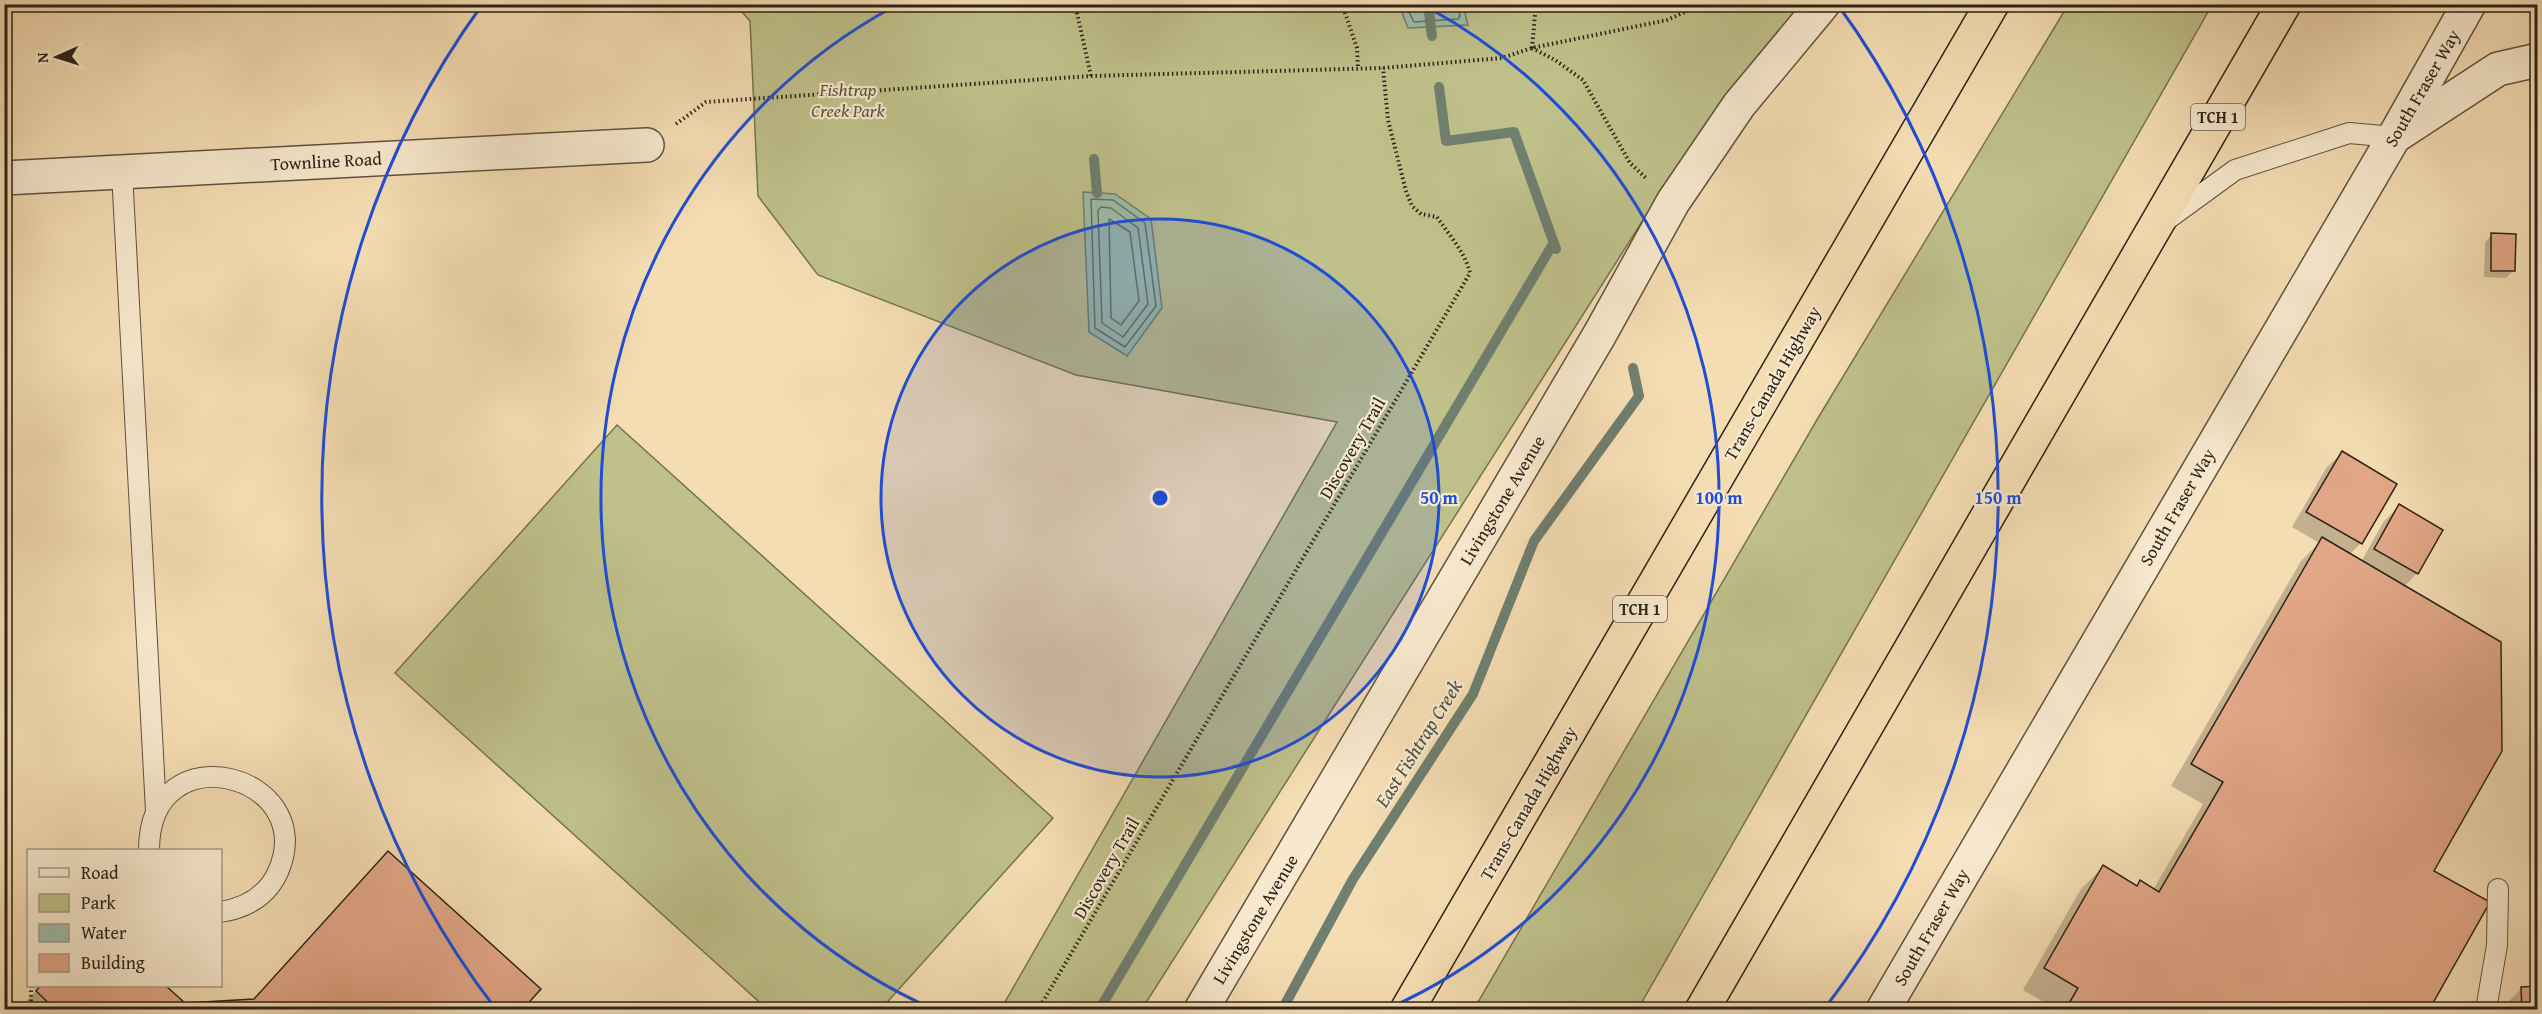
<svg xmlns="http://www.w3.org/2000/svg" width="2542" height="1014" font-family="'Gentium Book Plus',serif">
<rect width="100%" height="100%" fill="#f5ddb3"/>
<filter id="stains"><feTurbulence type="fractalNoise" baseFrequency=".00333" numOctaves="4"/><feColorMatrix values="0 0 0 0 .2 0 0 0 0 .09 0 0 0 0 .02 0 0 0 .5 -.17"/></filter>
<radialGradient id="worn" r=".72"><stop offset=".6" stop-color="#630" stop-opacity="0"/><stop offset="1" stop-color="#630" stop-opacity=".3"/></radialGradient>
<path fill="#bfc08a" stroke="#757252" stroke-width="1.5" d="M736,5h1076l-134,160 -536,844h-141l336,-587 -261,-47 -258,-100 -60,-79 -8,-175z
M2068,5h144l-574,1004h-164l344,-591z
M617,425l436,393 -172,191h-114l-372,-336z"/>
<path fill="#9dbca9" stroke="#6f7f70" stroke-width="1.5" d="M1399,5h64l5,20 -60,3z
M1083,192l32,2 36,25 11,89 -35,48 -38,-24z"/>
<path fill="#0003" d="M2492,235l22,35 -8,8 -22,-1 1,-35z
M2342,453l53,31 -34,59 -12,12 12,7 23,-41 15,-15 18,67 -13,14 28,284 -5,139h-370l-34,-20 58,-101 22,-22 33,20 4,-5 13,8 50,-86 -32,-18 130,-225 18,-18 -27,-16 35,-60z
M41,986h122l21,18 336,6h-502z
M2521,989l17,21h-38z"/>
<g fill="none" stroke-linecap="round" stroke-linejoin="round">
<path stroke="#647062" stroke-width="1.5" d="M1405,4l9,18 44,-3 2,-3 -3,-12
M1091,199l22,1 32,23 11,83 -31,41 -30,-19z
M1101,207l10,1 27,20 10,76 -25,33 -21,-14 -4,-113z
M1109,219l21,13 9,69 -18,24 -10,-7z"/>
<path stroke="#6f7f70" stroke-width="10" d="M1428,4l4,32
M1439,87l7,54 68,-9 42,117
M1094,159l3,34
M1099,1010l454,-766
M1282,1010l71,-131 120,-185 61,-153 105,-145 -6,-28"/>
</g>
<path fill="#e2a787" stroke="#2b231a" stroke-width="1.5" d="M2491,233l25,1 -1,37h-24z
M2342,451l55,33 -35,60 -56,-32z
M2399,504l44,26 -25,44 -44,-25z
M2322,537l179,105 1,109 -68,120 56,31 -61,108h-364l13,-22 -34,-20 59,-103 34,21 3,-6 19,12 64,-110 -32,-18z
M388,851l153,138 -19,21h-466l-20,-19 4,-5h126l19,17 69,-4z
M2538,986v24h-16l-1,-23z"/>
<g fill="none" stroke-linecap="round" stroke-linejoin="round">
<defs>
<path id="service" d="M122,172l34,639
M2165,221l70,-51 114,-37 45,4
M149,850c0,-121 172,-76 129,22 -11,24 -32,36 -58,40
M2486,1010l11,-65 1,-56"/>
<path id="minor" d="M2394,137l75,-133
M4,178l643,-33"/>
<path id="tertiary" d="M1201,1010l399,-676 73,-132 66,-97 84,-101
M1883,1010l511,-873 104,-68 40,-9"/>
<path id="motorway" d="M1407,1010l585,-1006
M1702,1010l582,-1006"/>
</defs>
<use href="#service" stroke="#5e5240" stroke-width="22"/>
<use href="#minor" stroke="#5e5240" stroke-width="36"/>
<use href="#tertiary" stroke="#5e5240" stroke-width="36"/>
<use href="#motorway" stroke="#2b231a" stroke-width="36"/>
<path stroke="#2b231a" stroke-width="4" stroke-dasharray="1.5 3" stroke-linecap="butt" d="M1075,4l16,72
M1342,4l15,44 1,20
M1532,48l23,12 28,20 47,83 17,16
M1532,48l4,-44
M676,124l30,-22 385,-26 292,-8 119,-10 30,-10 135,-28 36,-16
M31,986v24
M1038,1010l432,-737c-5,-21 -21,-38 -33,-56l-16,-3 -9,-8 -6,-15 -18,-71 -5,-52"/>
<use href="#service" stroke="#f8e9ce" stroke-width="20"/>
<use href="#minor" stroke="#f8e9ce" stroke-width="33"/>
<use href="#tertiary" stroke="#f8e9ce" stroke-width="33"/>
<use href="#motorway" stroke="#f5ddb3" stroke-width="33"/>
</g>
<circle cx="1160" cy="498" r="279" fill="#1d4ed8" fill-opacity=".12"/>
<g fill="none" stroke="#1d4ed8" stroke-width="3">
<circle cx="1160" cy="498" r="279"/>
<path d="M933 1009A559 559 0 0 1 893 7M1427 7A559 559 0 0 1 1387 1009"/>
<path d="M495 1008A838 838 0 0 1 482 5M1838 5A838 838 0 0 1 1825 1008"/>
</g>
<g text-anchor="middle" dominant-baseline="central" stroke-width="4.5" stroke-linejoin="round" paint-order="stroke">
<g fill="#f8e9ce" stroke="#685e50" stroke-width="1.5">
<rect x="2191" y="104" width="54" height="26" rx="4.5"/>
<rect x="1613" y="596" width="54" height="26" rx="4.5"/>
</g>
<g font-size="16" font-weight="bold" fill="#2b231a">
<text x="2218" y="117">TCH 1</text>
<text x="1640" y="609">TCH 1</text>
</g>
<g font-size="18" fill="#2b231a" stroke="#f8e9ce">
<text transform="translate(2422 88) rotate(-60)">South Fraser Way</text>
<text transform="translate(326 161) rotate(-3)">Townline Road</text>
<text transform="translate(1772 383) rotate(-60)">Trans-Canada Highway</text>
<text transform="translate(1352 448) rotate(-60)">Discovery Trail</text>
<text transform="translate(1502 500) rotate(-59)">Livingstone Avenue</text>
<text transform="translate(2177 507) rotate(-60)">South Fraser Way</text>
<text transform="translate(1528 803) rotate(-60)">Trans-Canada Highway</text>
<text transform="translate(1106 868) rotate(-60)">Discovery Trail</text>
<text transform="translate(1255 919) rotate(-59)">Livingstone Avenue</text>
<text transform="translate(1931 927) rotate(-60)">South Fraser Way</text>
</g>
<g font-size="18" font-style="italic" fill="#57523c" stroke="#f8e9ce">
<text x="848" y="89">Fishtrap<tspan x="848" dy="21">Creek Park</tspan></text>
</g>
<g font-size="20" font-style="italic" fill="#4d5145" stroke="#f8e9ce">
<text transform="translate(1418 743) rotate(-58)">East Fishtrap Creek</text>
</g>
</g>
<circle cx="1160" cy="498" r="9" fill="#1d4ed8" stroke="#f8e9ce" stroke-width="3"/>
<g font-size="18" text-anchor="middle" font-weight="bold" fill="#1d4ed8" stroke="#f8e9ce" stroke-width="4.5" stroke-linejoin="round" paint-order="stroke">
<text x="1439" y="504">50 m</text>
<text x="1719" y="504">100 m</text>
<text x="1998" y="504">150 m</text>
</g>
<rect width="2542" height="1014" fill="none" stroke="#f5ddb3" stroke-width="24"/>
<rect x="6" y="6" width="2530" height="1002" fill="none" stroke="#2b231a" stroke-width="3"/>
<rect x="12" y="12" width="2518" height="990" fill="none" stroke="#2b231a" stroke-width="1.5"/>
<rect x="27" y="849" width="195" height="138" fill="#f8e9ce" stroke="#a69a86" stroke-width="1.5"/>
<rect x="39" y="868" width="30" height="9" fill="#f8e9ce" stroke="#a69a86" stroke-width="1.5"/>
<text x="81" y="879" font-size="18" fill="#2b231a">Road</text>
<rect x="39" y="894" width="30" height="18" fill="#bfc08a" stroke="#a69a86" stroke-width="1.5"/>
<text x="81" y="909" font-size="18" fill="#2b231a">Park</text>
<rect x="39" y="924" width="30" height="18" fill="#9dbca9" stroke="#a69a86" stroke-width="1.5"/>
<text x="81" y="939" font-size="18" fill="#2b231a">Water</text>
<rect x="39" y="954" width="30" height="18" fill="#e2a787" stroke="#a69a86" stroke-width="1.5"/>
<text x="81" y="969" font-size="18" fill="#2b231a">Building</text>
<g transform="translate(57 57) rotate(267)" stroke="#f8e9ce" stroke-width="4.5" paint-order="stroke">
<path d="M0-4.5L10 22L0 15L-10 22Z" fill="#2b231a"/>
<text y="-9" font-size="16" font-weight="bold" text-anchor="middle" fill="#2b231a">N</text>
</g>
<rect width="100%" height="100%" filter="url(#stains)"/>
<rect width="100%" height="100%" fill="url(#worn)"/>
</svg>
